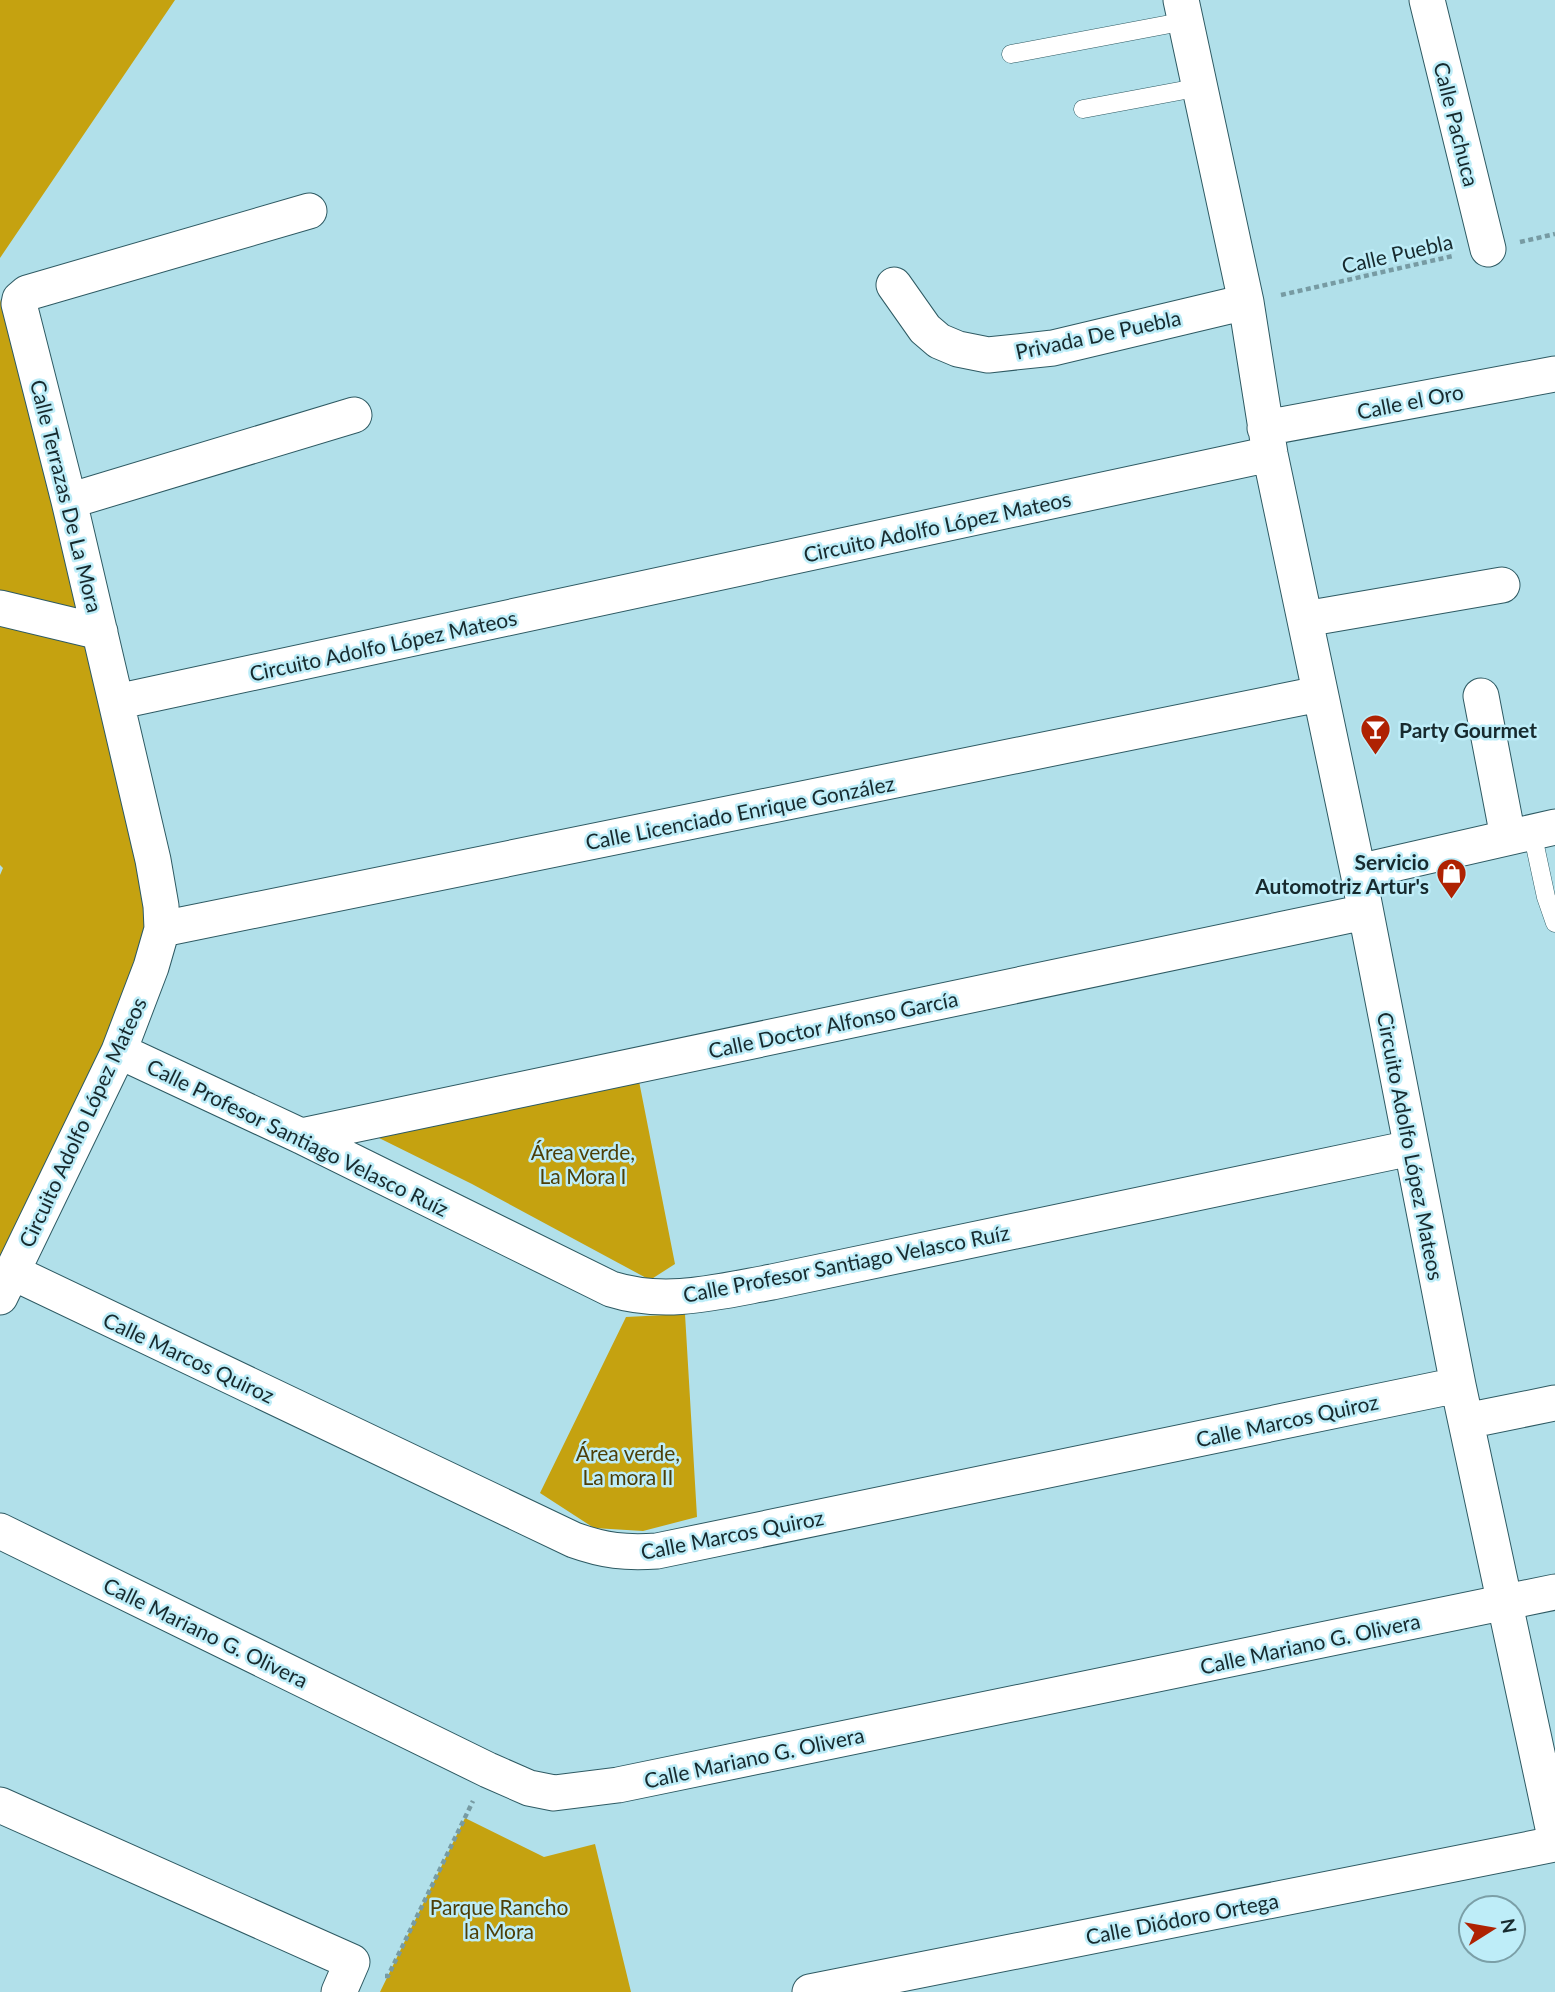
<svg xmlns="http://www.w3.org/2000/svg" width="1555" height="1992" font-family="Lato,sans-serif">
<rect width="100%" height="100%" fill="#b1e0ea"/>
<path fill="#c5a210" d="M0,0h175l-175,258z
M0,299l159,610 -45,125 -106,217 -8,4v-380l3,-7 -3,-3z
M638,1076l37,188 -25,16 -178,-96 -95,-47z
M685,1314l12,203 -54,14 -49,-3 -54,-35 86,-176z
M465,1818l79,39 51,-13 36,148h-251z"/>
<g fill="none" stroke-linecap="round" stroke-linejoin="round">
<defs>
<path id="lane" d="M1011,54l175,-33
M1083,109l118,-22
M1532,832l14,65 9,26"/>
<path id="street" d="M1181,0l65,302 24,152 88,418 100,513 97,452
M1427,0l61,249
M894,285l31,44 14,12 19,8 30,6 65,-7 193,-46
M1265,428l290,-54
M69,501l285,-86
M0,608l100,24
M1305,619l197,-34
M1481,696l27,141
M116,702l1154,-248
M1358,872l197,-45
M162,929l1157,-235
M119,1051l182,85 310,153c54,17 106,3 161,-7l639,-134
M301,1136l1064,-224
M12,1272l562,268c31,11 51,13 83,11l801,-166
M0,1297l119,-246 32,-84 11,-38 -1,-23 -8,-46 -84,-359 -50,-197 1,-5 7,-6 282,-82
M1466,1421l89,-18
M0,1531l488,239 41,18 25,5 64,-8 937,-193
M0,1805l352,157 -13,30
M810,1992l745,-148"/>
</defs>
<use href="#lane" stroke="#2e5a63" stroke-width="19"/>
<use href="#street" stroke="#2e5a63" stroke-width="37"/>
<path stroke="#779ba3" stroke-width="4.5" stroke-dasharray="5 3.5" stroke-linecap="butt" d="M1520,242l35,-8
M1281,295l172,-39
M385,1976h3l85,-175"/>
<use href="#lane" stroke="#fff" stroke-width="18"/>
<use href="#street" stroke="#fff" stroke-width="35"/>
</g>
<defs>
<symbol id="bar-pin" viewBox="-11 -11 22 30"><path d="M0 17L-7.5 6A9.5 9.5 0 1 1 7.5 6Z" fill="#af2202" stroke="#beedf8"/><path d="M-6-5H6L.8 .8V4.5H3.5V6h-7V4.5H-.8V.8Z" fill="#fff"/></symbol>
<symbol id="shop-pin" viewBox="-11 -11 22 30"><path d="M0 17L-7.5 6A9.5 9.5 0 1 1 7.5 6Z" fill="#af2202" stroke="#beedf8"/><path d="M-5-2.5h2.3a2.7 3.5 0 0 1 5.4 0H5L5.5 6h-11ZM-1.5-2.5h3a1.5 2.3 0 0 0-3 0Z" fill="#fff"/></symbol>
</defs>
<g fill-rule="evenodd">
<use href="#bar-pin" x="1358" y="712" width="35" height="47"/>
<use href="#shop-pin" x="1434" y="856" width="35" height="47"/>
</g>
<g text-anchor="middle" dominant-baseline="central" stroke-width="5" stroke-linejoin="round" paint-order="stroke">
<g font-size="21" fill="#172a2e" stroke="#beedf8">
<text transform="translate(1457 124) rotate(76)">Calle Pachuca</text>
<text transform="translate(1397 253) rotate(-13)">Calle Puebla</text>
<text transform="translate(1098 334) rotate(-12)">Privada De Puebla</text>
<text transform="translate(1410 401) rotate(-11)">Calle el Oro</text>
<text transform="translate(67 496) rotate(76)">Calle Terrazas De La Mora</text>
<text transform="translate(937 526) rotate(-12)">Circuito Adolfo López Mateos</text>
<text transform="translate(383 645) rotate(-12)">Circuito Adolfo López Mateos</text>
<text transform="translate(740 812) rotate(-11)">Calle Licenciado Enrique González</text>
<text transform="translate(833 1024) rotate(-12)">Calle Doctor Alfonso García</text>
<text transform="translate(82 1122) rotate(-65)">Circuito Adolfo López Mateos</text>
<text transform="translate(298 1137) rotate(26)">Calle Profesor Santiago Velasco Ruíz</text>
<text transform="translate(1411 1146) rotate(79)">Circuito Adolfo López Mateos</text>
<text transform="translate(846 1263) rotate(-11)">Calle Profesor Santiago Velasco Ruíz</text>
<text transform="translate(189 1357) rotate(25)">Calle Marcos Quiroz</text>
<text transform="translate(1287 1420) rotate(-12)">Calle Marcos Quiroz</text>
<text transform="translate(732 1534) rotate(-11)">Calle Marcos Quiroz</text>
<text transform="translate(206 1632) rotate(26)">Calle Mariano G. Olivera</text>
<text transform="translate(1310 1643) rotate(-12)">Calle Mariano G. Olivera</text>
<text transform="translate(754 1757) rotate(-12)">Calle Mariano G. Olivera</text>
<text transform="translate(1182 1918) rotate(-11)">Calle Diódoro Ortega</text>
</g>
<g font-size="21" font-weight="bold" fill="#172a2e" stroke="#beedf8" text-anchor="start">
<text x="1399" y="729">Party Gourmet</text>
<text x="1429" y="861" text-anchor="end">Servicio<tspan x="1429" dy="24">Automotriz Artur's</tspan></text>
</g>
<g font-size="21" fill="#4d3e06" stroke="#beedf8">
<text x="583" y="1151">Área verde,<tspan x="583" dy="24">La Mora I</tspan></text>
<text x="628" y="1452">Área verde,<tspan x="628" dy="24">La mora II</tspan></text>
<text x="499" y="1906">Parque Rancho<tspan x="499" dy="24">la Mora</tspan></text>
</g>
</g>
<g transform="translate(1492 1929) rotate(79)"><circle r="33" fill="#beedf8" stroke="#7b9fa7" stroke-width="2"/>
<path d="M0-5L12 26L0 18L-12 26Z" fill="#af2202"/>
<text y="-10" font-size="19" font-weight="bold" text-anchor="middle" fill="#172a2e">N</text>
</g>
</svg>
